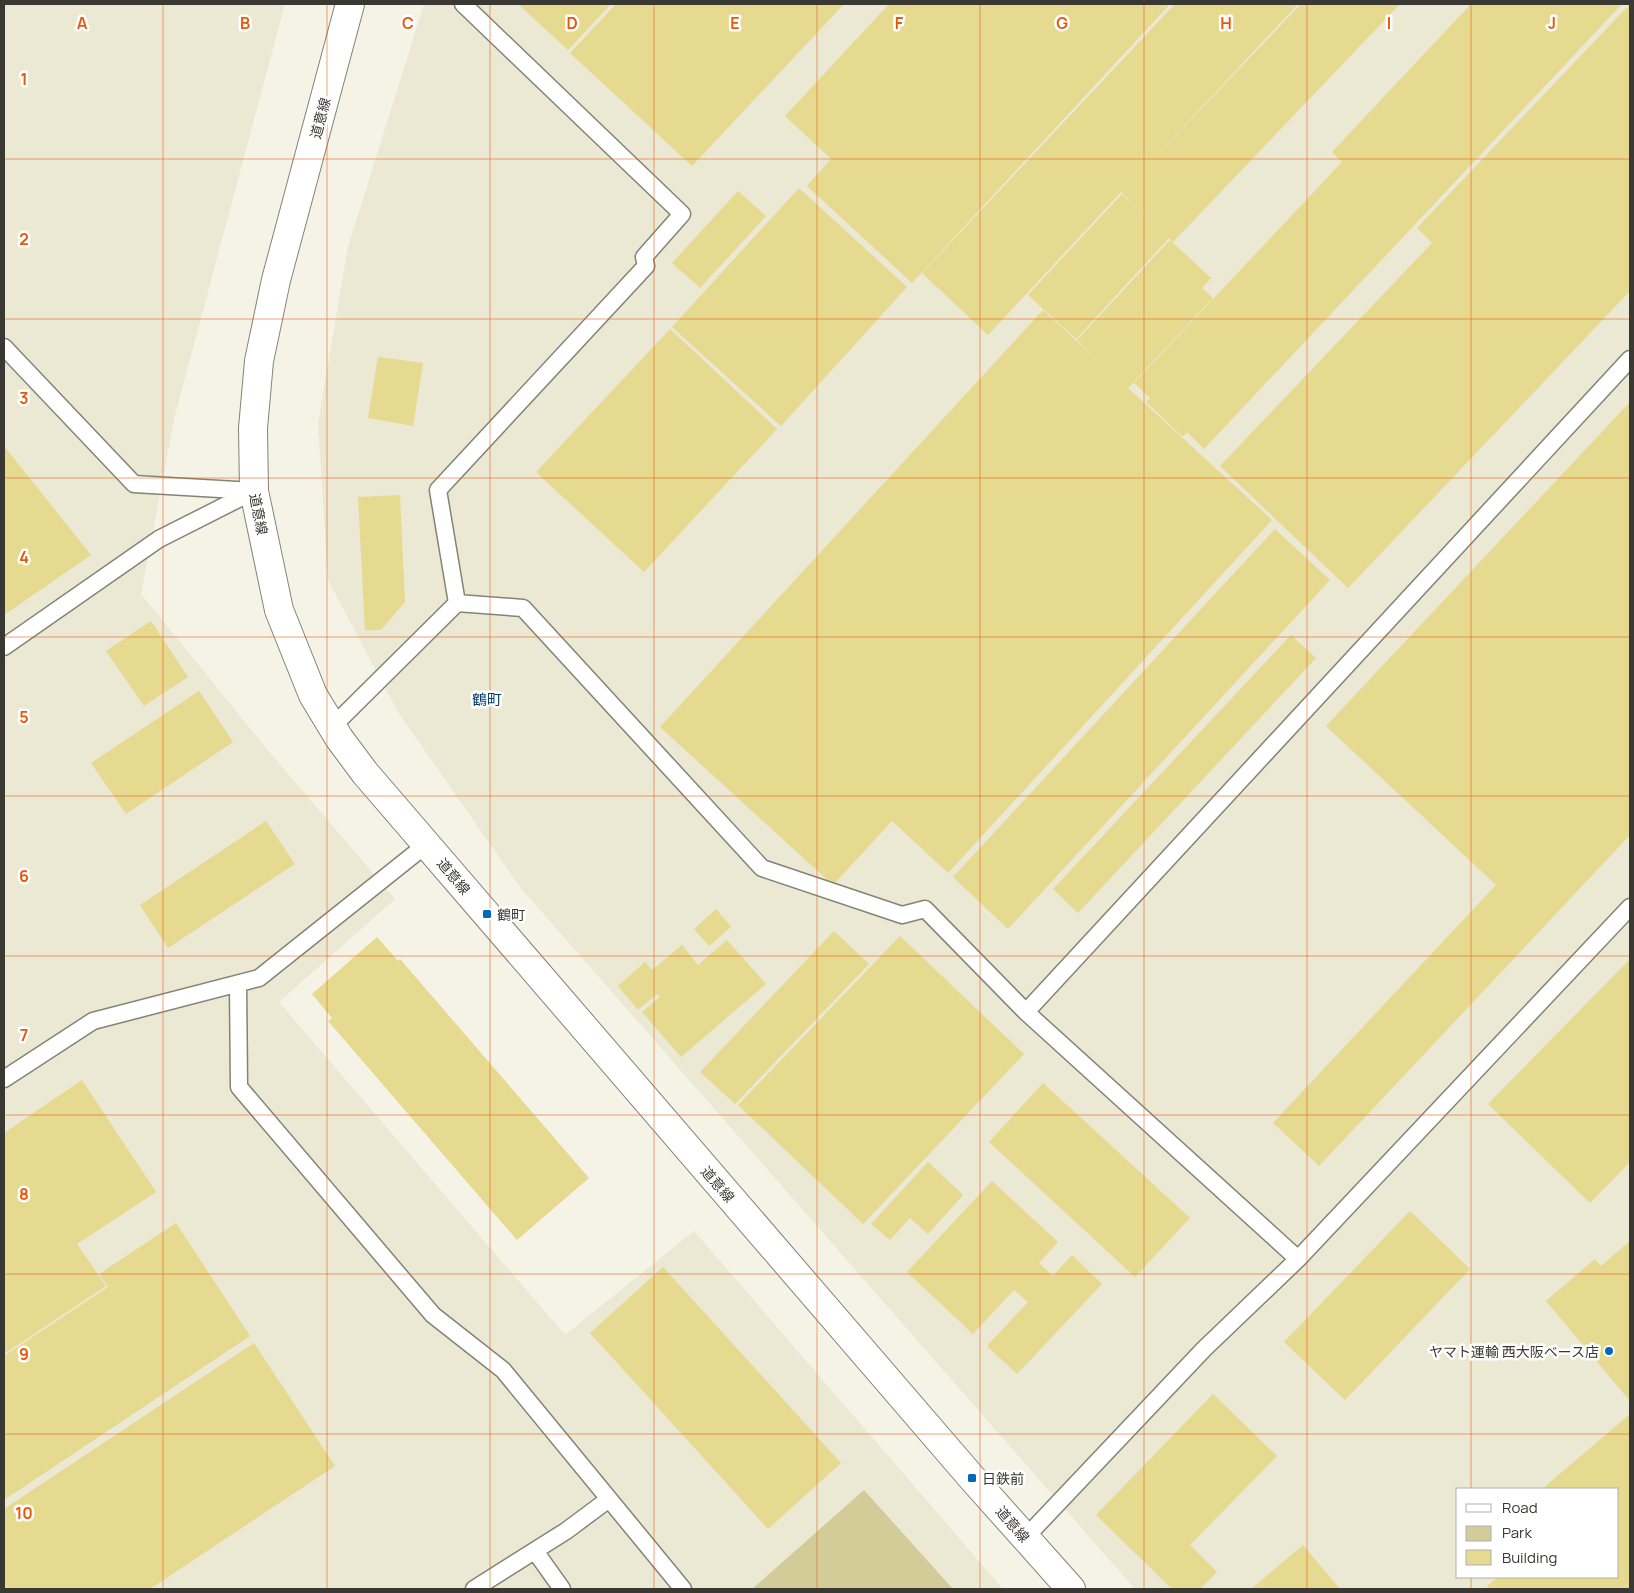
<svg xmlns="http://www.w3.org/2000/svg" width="1634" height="1593" font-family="Manrope,'Noto Sans JP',sans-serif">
<rect width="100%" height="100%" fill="#f4f3e5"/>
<path fill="#ebe8d3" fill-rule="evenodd" d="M4,4h281l-110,411 -34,179 120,148 134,157 -116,103 286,333 129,-104 309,358h-999z
M424,4h1206v1585h-495l-615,-702 -122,-175 -70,-132 -10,-157 30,-176zM1458,1489h160v88h-160z"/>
<path fill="#d3cc99" d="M864,1490l89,99h-201z"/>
<path fill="#e5da8f" d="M518,4h93l-43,46z
M616,4h228l-152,162 -122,-113z
M889,4h281l-258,279 -105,-97 24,-27 -46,-43z
M1175,4h123l-154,165 157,-165h99l-227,238 -4,-4 -93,101 -48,-44 94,-101 26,24 -27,-26 -133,143 -66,-62z
M1471,4h151l-418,445 -17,-17 -4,5 -37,-35 4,-4 -16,-15 208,-221 -10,-10z
M1630,4v287l-282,297 -128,-122 212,-223 -15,-15z
M799,188l108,99 -126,139 -109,-99z
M738,191l28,25 -66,72 -28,-25z
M1170,240l41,38 -9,10 11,10 -85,90 144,132 -324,353 -56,-52 -59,64 -173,-158 383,-417 64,59 -30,-29z
M670,329l107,100 -133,143 -108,-100z
M378,357l45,6 -10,63 -45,-8z
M1630,402v433l-311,331 -46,-43 223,-238 -170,-159z
M4,446l87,109 -87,60z
M400,495l5,107 -24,28h-16l-7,-133z
M1275,529l55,51 -322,349 -55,-52z
M151,621l37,56 -44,29 -38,-55z
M1291,635l25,23 -238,255 -25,-24z
M199,691l34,51 -107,72 -35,-51z
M266,821l29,43 -127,84 -28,-43z
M716,909l15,18 -22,19 -15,-17z
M834,931l35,33 -134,140 -35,-32z
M900,936l124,118 -161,170 -125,-119z
M377,937l21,24 2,-2 189,219 -72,62 -189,-219 4,-3 -20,-24z
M727,940l39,44 -85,73 -39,-45 18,-15 -3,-3 -19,16 -20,-24 27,-24 7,8 30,-25 16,20z
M1630,959v203l-40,41 -102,-99z
M82,1080l74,112 -79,52 29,42 -102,68v-221z
M1043,1083l147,135 -55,59 -146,-135z
M928,1162l35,33 -35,39 -18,-16 -20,22 -19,-16z
M992,1181l66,61 -19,21 14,13 19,-21 30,29 -85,90 -30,-28 41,-44 -14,-12 -41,44 -66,-62z
M1410,1211l60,58 -125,131 -61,-58z
M176,1223l74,113 -246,164v-144l104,-69 -9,-13z
M1630,1241v160l-84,-100 49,-42 6,7z
M663,1267l178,196 -73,66 -178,-196z
M254,1343l81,123 -185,123h-146v-80z
M1213,1394l64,62 -87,89 27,27 -17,17h-28l-76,-74z
M1630,1414v175h-140l-3,-3 11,-9h120v-88h-76z
M1303,1545l37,44h-89z"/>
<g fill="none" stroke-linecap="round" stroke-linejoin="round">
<defs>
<path id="service" d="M4,347l130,137 120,7
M457,603l-19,-113 208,-224 -2,-9 38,-43 -219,-210
M4,647l155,-108 93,-47
M332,727l125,-124 66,5 239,260 140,47 23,-6 101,103 272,247
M238,984l1,103 194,228 70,55 180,219
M1026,1012l604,-653
M4,1079l89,-58 166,-43 168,-134
M1025,1538l179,-189 94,-90 332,-352
M535,1551l27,38
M474,1589l92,-58 43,-32"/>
<path id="tertiary" d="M350,4l-74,276 -17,81 -6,67 1,63 25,119 34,85 26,43 26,35 607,705 99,111"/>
</defs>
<use href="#service" stroke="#848376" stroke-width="19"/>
<use href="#tertiary" stroke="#848376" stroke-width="30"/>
<use href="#service" stroke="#fff" stroke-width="16"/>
<use href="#tertiary" stroke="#fff" stroke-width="28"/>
</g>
<path fill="none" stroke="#e8590c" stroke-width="1" stroke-opacity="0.55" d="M163,4v1585M327,4v1585M490,4v1585M654,4v1585M817,4v1585M980,4v1585M1144,4v1585M1307,4v1585M1471,4v1485M4,159h1626M4,319h1626M4,478h1626M4,637h1626M4,796h1626M4,956h1626M4,1115h1626M4,1274h1626M4,1434h1626M1471,1577v12"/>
<g fill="#0968b5" stroke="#fff" stroke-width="2">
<rect x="482" y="909" width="10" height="10" rx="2.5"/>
<circle cx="1609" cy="1351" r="5"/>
<rect x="967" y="1473" width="10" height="10" rx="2.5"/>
</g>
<g text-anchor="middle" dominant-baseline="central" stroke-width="5" stroke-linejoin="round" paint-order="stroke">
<g font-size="14" fill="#393832" stroke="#fff">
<text transform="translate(320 118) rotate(-75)">道意線</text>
<text transform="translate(259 514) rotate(79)">道意線</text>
<text transform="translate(454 876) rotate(50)">道意線</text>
<text transform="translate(718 1184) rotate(49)">道意線</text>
<text transform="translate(1013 1524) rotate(49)">道意線</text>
</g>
<g font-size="14" fill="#393832" stroke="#fff" text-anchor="start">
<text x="497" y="914">鶴町</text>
<text x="1599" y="1351" text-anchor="end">ヤマト運輸 西大阪ベース店</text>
<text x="982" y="1478">日鉄前</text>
</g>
<g font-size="15" fill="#063f70" stroke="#fff">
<text x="487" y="699">鶴町</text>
</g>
</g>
<g font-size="16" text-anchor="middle" font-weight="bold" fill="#e8590c" stroke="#fff" stroke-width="5" stroke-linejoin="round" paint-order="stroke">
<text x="82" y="29">A</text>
<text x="245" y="29">B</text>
<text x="408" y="29">C</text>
<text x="572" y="29">D</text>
<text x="735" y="29">E</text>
<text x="899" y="29">F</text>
<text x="1062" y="29">G</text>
<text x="1226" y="29">H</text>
<text x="1389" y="29">I</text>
<text x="1552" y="29">J</text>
<text x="24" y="85">1</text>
<text x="24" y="245">2</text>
<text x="24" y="404">3</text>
<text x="24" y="563">4</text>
<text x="24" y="723">5</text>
<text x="24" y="882">6</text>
<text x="24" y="1041">7</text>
<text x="24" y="1200">8</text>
<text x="24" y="1360">9</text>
<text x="24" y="1519">10</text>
</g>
<rect width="1634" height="1593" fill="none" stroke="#393832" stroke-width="10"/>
<rect x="1456" y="1488" width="162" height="90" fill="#ffffff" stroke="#b0afad"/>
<rect x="1466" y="1504" width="25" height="8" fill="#ffffff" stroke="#b0afad"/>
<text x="1502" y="1513" font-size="15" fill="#393832">Road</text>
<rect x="1466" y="1526" width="25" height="15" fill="#d3cc99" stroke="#b0afad"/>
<text x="1502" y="1538" font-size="15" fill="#393832">Park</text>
<rect x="1466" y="1550" width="25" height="15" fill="#e5da8f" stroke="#b0afad"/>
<text x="1502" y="1563" font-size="15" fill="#393832">Building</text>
</svg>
